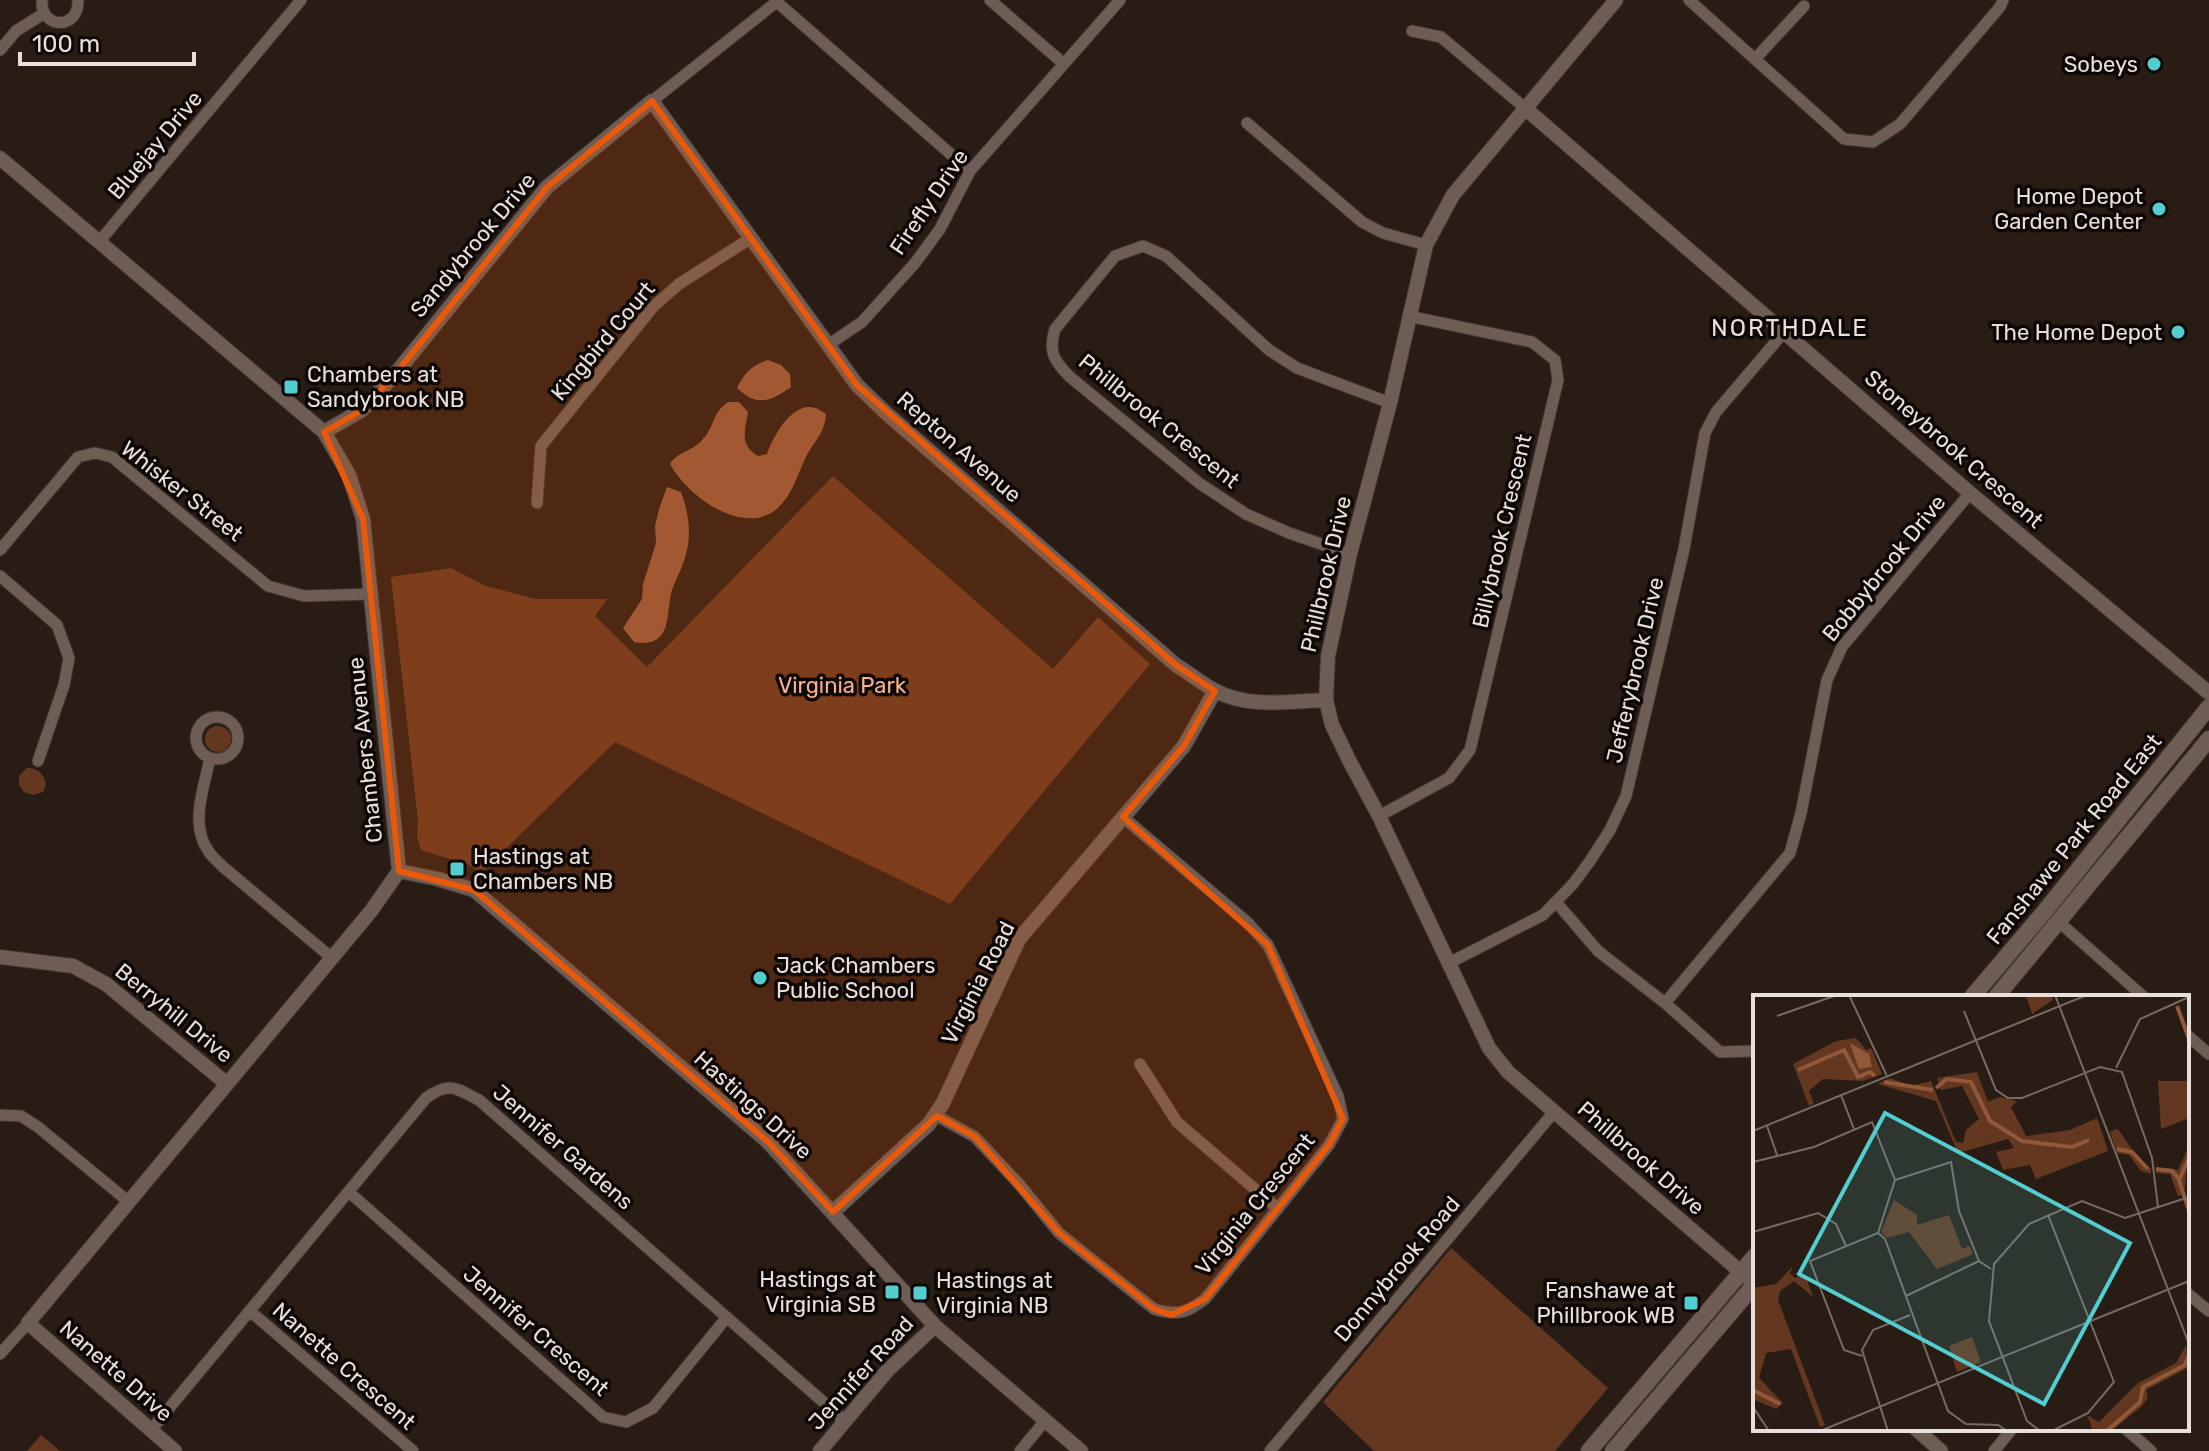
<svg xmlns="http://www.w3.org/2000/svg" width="2209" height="1451" font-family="Rubik,sans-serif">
<rect width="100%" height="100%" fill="#291c15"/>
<path fill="#643820" d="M833,476l220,193 45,-52 52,47 -200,240 -335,-162 -134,131 -12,-8 -48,-15 -4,-13 1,-16 -27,-244 60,-9 35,18 49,13h72l-12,17 52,51z
M205 739a13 13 0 1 1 26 0a13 13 0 1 1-26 0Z
M27,768c12,0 16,6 19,16l-3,8 -10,3 -9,-3 -5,-7v-9z
M1451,1248l157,140 -53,63h-181l-51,-49z
M41,1435l19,16h-33z"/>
<path fill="#91583a" d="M768,360l13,5 9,9 1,13c-21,15 -34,20 -54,1 7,-15 15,-23 31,-28z
M728,402h11l9,10c-3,18 -9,33 10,44l9,-2c6,-17 25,-53 48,-46 4,1 7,4 11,6 -1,20 -13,28 -21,45 -8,17 -13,36 -27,49 -34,30 -91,-12 -108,-44 7,-12 23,-13 32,-24 13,-13 9,-26 26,-38z
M667,487l14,5c7,19 11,42 5,62 -3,13 -10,24 -14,36 -7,23 2,59 -38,52l-11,-14 19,-29 1,-15 13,-41 -1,-17 4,-17z"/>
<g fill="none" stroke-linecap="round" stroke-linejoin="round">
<defs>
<path id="minor" d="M42,0c-2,29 37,31 36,0
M990,0l74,64
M1689,0l155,139 29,3 27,-18 100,-117 3,-7
M777,2l193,169
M1412,31l29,6 84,71
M0,50l16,-19 27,-17
M1755,59l49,-53
M652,101l127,-101
M1247,123l115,99 21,11 43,12
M99,242l202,-242
M828,345l34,-23 53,-59 25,-34 30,-58 150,-171
M537,503l4,-57 112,-139 26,-23 72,-46
M0,550l78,-93 17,-4 17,4 156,129 36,10 68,-2
M1350,554l-61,-21 -43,-19 -47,-31 -129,-106c-16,-16 -22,-25 -15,-48l60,-73 28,-10 23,10 103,94 28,18 93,35
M0,576l57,49 12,33 -5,27 -26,76
M196 738a21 21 0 1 1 42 0a21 21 0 1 1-42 0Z
M210,758c-6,30 -21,67 -1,94 3,5 9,9 13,14l110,92
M1379,816l70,-38 21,-28 88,-370 -3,-20 -23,-18 -124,-26
M1556,902l42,49 67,52 55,49 33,-1
M2059,922l85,75
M1449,963l94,-48 30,-31 17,-23 20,-31 16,-34 58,-247 21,-116 11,-21 68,-80
M1665,1003l125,-150 11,-40 26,-133 15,-33 128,-154
M2187,1035l22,19
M1140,1064l37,58 101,87
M0,1115l21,1 17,11 91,75
M935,1115l40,22 44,47 40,49 95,76c23,7 33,4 51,-10l124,-154 14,-26 -5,-23 -70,-151 -21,-23 -124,-105
M349,1192l254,225 23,5 27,-14 74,-91
M2187,1293l22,18
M250,1311l163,140
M0,1354l28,-31
M2126,1429l25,22
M151,1430l275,-332c23,-17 30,-10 53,2l366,321
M1020,1451l25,-30
M1270,1451l284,-339
M1994,1451l18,-22"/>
<path id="tertiary" d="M1616,0l-163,195 -27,50 -36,158 -40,151 -22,102 -2,44 6,25 19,39 28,52 110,232 19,24 241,207
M1525,108l445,385 239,200
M0,158l324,274 25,43 14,44 36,352 -28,40 -343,412 147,128
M324,432l38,-22 34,-37 151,-186 105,-86 205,284 28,27 291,253c13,8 25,18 38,25 34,19 75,11 112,10
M399,871l39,8 36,11 294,252 167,184 146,125
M0,957l73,9 33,18 121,100
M833,1212l96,-88 14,-21 76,-164 165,-193 31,-55
M1916,1429l25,22
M820,1451l67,-80 48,-45"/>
<path id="secondary" d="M1972,997l73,-86 164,-204
M1996,997l213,-258
M1589,1451l166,-195
M1613,1451l142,-167"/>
</defs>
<use href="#minor" stroke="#413633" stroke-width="13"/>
<use href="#tertiary" stroke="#413633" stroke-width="16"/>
<use href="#secondary" stroke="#413633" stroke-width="18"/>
<use href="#minor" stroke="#6d5d55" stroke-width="11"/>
<use href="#tertiary" stroke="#6d5d55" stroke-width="14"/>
<use href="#secondary" stroke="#6d5d55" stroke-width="16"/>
</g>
<path fill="#e8590c" fill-opacity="0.2" stroke="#e8590c" stroke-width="6" stroke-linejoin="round" d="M652,101l205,284 319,280 39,26 -31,55 -61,71 145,128 75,174 -14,26 -124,154 -34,16 -17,-6 -95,-76 -84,-96 -38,-21 -104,96 -65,-70 -294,-252 -75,-19 -36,-352 -39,-87 38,-22 34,-37 151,-186z"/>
<g fill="#52cdd0" stroke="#0d0806" stroke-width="3">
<circle cx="2154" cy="64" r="8"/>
<circle cx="2159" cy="209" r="8"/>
<circle cx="2178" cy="332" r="8"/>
<rect x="283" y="379" width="16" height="16" rx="4"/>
<rect x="449" y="861" width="16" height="16" rx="4"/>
<circle cx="760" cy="978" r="8"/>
<rect x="884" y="1284" width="16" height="16" rx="4"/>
<rect x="912" y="1285" width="16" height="16" rx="4"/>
<rect x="1683" y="1295" width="16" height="16" rx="4"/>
</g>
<g text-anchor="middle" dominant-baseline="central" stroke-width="7" stroke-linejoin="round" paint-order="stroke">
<g font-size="22" fill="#e9e0dc" stroke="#0d0806" text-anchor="end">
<text x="2138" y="64">Sobeys</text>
<text x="2143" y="196">Home Depot<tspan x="2143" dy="25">Garden Center</tspan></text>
<text x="2162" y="332">The Home Depot</text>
<text x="307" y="374" text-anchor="start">Chambers at<tspan x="307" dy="25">Sandybrook NB</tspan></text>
<text x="473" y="856" text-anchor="start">Hastings at<tspan x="473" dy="25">Chambers NB</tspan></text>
<text x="776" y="965" text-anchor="start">Jack Chambers<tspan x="776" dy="25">Public School</tspan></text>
<text x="876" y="1279">Hastings at<tspan x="876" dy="25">Virginia SB</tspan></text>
<text x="936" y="1280" text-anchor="start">Hastings at<tspan x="936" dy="25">Virginia NB</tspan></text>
<text x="1675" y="1290">Fanshawe at<tspan x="1675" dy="25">Phillbrook WB</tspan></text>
</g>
<g font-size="22" fill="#e9e0dc" stroke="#0d0806">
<text transform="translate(155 145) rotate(-50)">Bluejay Drive</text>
<text transform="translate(929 202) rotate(-56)">Firefly Drive</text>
<text transform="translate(473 245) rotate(-50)">Sandybrook Drive</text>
<text transform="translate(603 341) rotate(-50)">Kingbird Court</text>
<text transform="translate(1159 421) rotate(39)">Phillbrook Crescent</text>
<text transform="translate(959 447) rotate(41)">Repton Avenue</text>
<text transform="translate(1954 449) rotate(41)">Stoneybrook Crescent</text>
<text transform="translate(182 491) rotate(38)">Whisker Street</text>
<text transform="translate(1502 531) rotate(-77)">Billybrook Crescent</text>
<text transform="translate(1884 568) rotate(-51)">Bobbybrook Drive</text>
<text transform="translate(1326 574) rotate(-77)">Phillbrook Drive</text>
<text transform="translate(1635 670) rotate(-77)">Jefferybrook Drive</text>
<text transform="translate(365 750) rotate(-96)">Chambers Avenue</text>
<text transform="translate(2074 839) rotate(-51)">Fanshawe Park Road East</text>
<text transform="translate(978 983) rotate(-63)">Virginia Road</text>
<text transform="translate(174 1013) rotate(39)">Berryhill Drive</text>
<text transform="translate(753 1105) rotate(42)">Hastings Drive</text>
<text transform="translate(563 1147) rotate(41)">Jennifer Gardens</text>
<text transform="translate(1641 1158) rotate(41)">Phillbrook Drive</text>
<text transform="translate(1255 1204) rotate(-51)">Virginia Crescent</text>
<text transform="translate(1397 1269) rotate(-50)">Donnybrook Road</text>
<text transform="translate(536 1331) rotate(41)">Jennifer Crescent</text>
<text transform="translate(344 1366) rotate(41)">Nanette Crescent</text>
<text transform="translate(116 1371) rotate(41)">Nanette Drive</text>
<text transform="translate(861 1373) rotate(-48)">Jennifer Road</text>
</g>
<g font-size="22" fill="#f6b18e" stroke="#0d0806">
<text x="842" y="685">Virginia Park</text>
</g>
<g font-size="24" letter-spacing="2" fill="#e9e0dc" stroke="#0d0806">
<text x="1790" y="328">NORTHDALE</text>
</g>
</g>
<g transform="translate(1753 995)">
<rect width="436" height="436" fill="#291c15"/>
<path d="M273,0h25l2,5 -21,14zM103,43l10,12 5,-2 11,26 -19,7 -40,-2 -14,12 5,13 -5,2 -16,-42 43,-23zM224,77l11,30 12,-5 17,4 -6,6 15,29 44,-6 27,-12 11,33 -72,28 -6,-14 -27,5 -7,-18 18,-4 -6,-9 -50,14 -22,-52 -58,-17 12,-6 21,8 20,-5 25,61 7,1 3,-13 13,-11 -17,-33 -21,4 -4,-12zM405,86h31v37l-28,11zM365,134l25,37 8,2v6l-10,-3 -12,-16 -12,-2 -7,-21zM436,150l-5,50 -6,1 -8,-22 -14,-1v-6l22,3zM141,205l23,15v10l32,-10 13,34 8,-3 3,8 -36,15 -28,-37 -22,6 -6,-6zM40,271l-3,7 5,5 10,-4 8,23 -19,-16 -14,10 -2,9 47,125 -5,2 -29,-78 -25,4 -7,25 24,25 -7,6 -23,-10v-111l23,-4zM219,342l9,25 -24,10 -8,-26zM433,350l3,22 -43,23 2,8 -7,9 -30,24h-18l-6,-16 12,7 39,-39 38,-20z" fill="#643820"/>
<path d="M97,48l19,11 3,13 -13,2z" fill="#91583a"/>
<path fill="none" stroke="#91583a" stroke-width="4" d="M424,11l12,33M45,75l46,-20 14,27 12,-5 5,4M131,87l49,8M183,93l11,-9 24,3 19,39 32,20 50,6 17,-7M364,154l15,3 16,17M436,163l-10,22 10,31M403,174l16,2 7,8M0,395l27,14M354,436l33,-29 3,-15 42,-22 4,-10"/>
<path fill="none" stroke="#766a65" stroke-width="2" d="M96,0l38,81M302,0l134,349M211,16l32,79 12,8h14l78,-31 22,5 30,86 6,49M24,21l60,-21M363,73l24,-49 49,-22M88,100l13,34M14,131l10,29M0,136l334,-136M0,167l61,-15 58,-25 23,58 -17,53 -68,28 34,89 18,6M142,185l56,-18 8,49 20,50 12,8M295,220l66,167 -26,31 -36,18M0,237l65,-19 18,11 10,22M125,238l7,6 63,172 18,13 32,1 9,6M153,301l73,-35M0,412l16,24M67,436l369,-150M135,436l-26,-81 11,-20 37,-15M287,436l-13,-10 -38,-100 5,-57 35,-40 53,-23 43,17 64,-21"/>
<path fill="#52cdd0" fill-opacity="0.15" stroke="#52cdd0" stroke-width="4" d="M132,118l245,130 -86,161 -245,-130z"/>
<rect width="436" height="436" fill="none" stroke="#e9e0dc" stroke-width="4"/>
</g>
<path d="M20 52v12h174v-12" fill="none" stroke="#e9e0dc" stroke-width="4"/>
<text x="32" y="52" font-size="24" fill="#e9e0dc" stroke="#0d0806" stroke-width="6" paint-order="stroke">100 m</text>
</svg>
